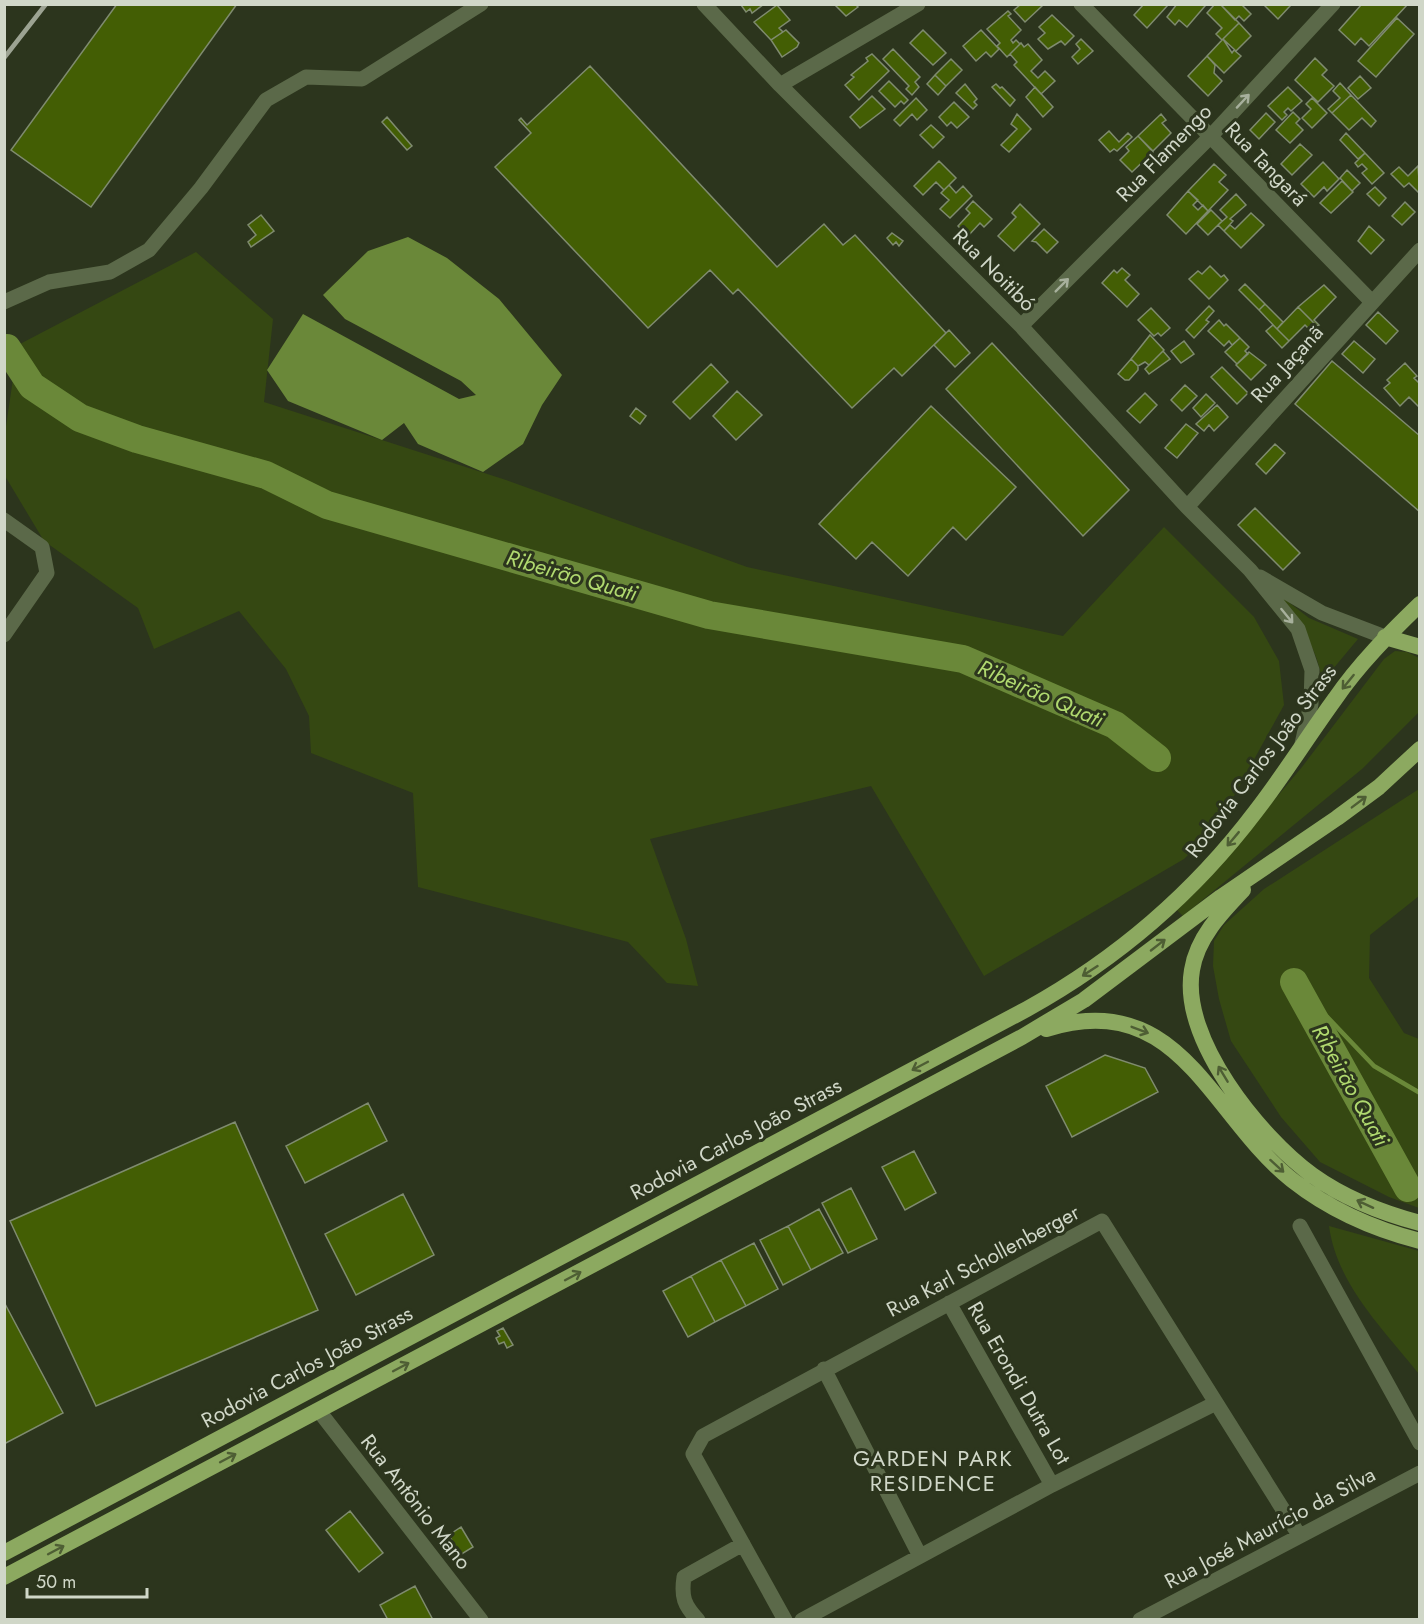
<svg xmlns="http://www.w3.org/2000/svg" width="1424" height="1624" font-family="Jost,sans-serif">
<rect width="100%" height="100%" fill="#2c351d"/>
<path fill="#354812" d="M196,252l77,67 -9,83 242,78 241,87 316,69 101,-109 90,90 25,44 5,44 -66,120 -34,34 -200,117 -113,-190 -221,53 36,100 12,47 -31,-3 -39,-41 -210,-55 -5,-94 -102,-40 -2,-37 -23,-47 -47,-58 -85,38 -16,-41 -94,-67 -39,-65v-43l13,-88z
M1273,590l36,28 49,21 -36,43c-4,-37 -27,-63 -49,-92z
M1395,651l12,1 12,6v54l-57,57 -179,147 -7,-7 73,-79 53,-63 82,-108z
M1419,789v107l-49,39 -1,43 35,55 15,6v169l-30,-11 -69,-35 -39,-45 -50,-76 -12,-42 -6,-33 1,-25 10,-16 40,-36z
M1329,1226l90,25v123c-35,-44 -82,-89 -90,-148z"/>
<path fill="#6a8839" d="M408,237l39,21 52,41 63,76 -20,30 -19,39 -40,28 -65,-28 -14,-21 -22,17 -94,-39 -21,-31 36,-56 156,85 17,-4 -15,-14 -116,-62 -22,-24 45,-44z"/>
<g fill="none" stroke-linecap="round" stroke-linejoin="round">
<path stroke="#6a8839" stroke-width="4.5" d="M1294,982l80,84 46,27"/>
<path stroke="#6a8839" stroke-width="28" d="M7,348l25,38 48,32 57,21 129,36 61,30 382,110 254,44 152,66 42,33
M1294,982l114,206"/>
</g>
<path fill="#435e04" stroke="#7f8b6f" stroke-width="1.5" d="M117,4h120l-146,203 -80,-57z
M764,4l-12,9 -2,-4 -4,3 -5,-7z
M834,4h21l3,3 -12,9z
M1021,4h19l2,2 -17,16 -11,-12z
M1144,4h23l1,1 -21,23 -13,-13z
M1177,4h26l2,2 -18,21 -8,-7 -4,5 -8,-8z
M1215,4h5l19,19 -17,17 -6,-6 6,-6 -15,-15z
M1223,4h18l10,10 -7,7 -5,-5 -4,4 -13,-14z
M1263,4h25l2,2 -12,13z
M1362,4h46l-39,42 -8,-8 -6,7 -16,-15z
M777,5l13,15 -11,8 4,4 -12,8 -17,-18z
M1008,11l3,3 -3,2 13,14 -10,10 2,3 3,-3 4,4 -13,13 -10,-11 3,-3 -13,-14z
M1052,15l22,21 -9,9 -4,-4 -13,8 -10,-10 7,-6 -6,-6z
M1397,18l17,16 -38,43 -18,-16z
M1239,23l12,13 -15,15 -13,-12z
M786,30l13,13 -2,4 -15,10 -11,-17z
M923,30l23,23 -13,12 -23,-22z
M981,30l18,19 -8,8 -5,-5 -10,9 -13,-15z
M1081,39l12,12 -15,13 -6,-7 8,-8 -4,-5z
M1223,39l9,14 2,-3 7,6 -17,17 -17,-17z
M1021,43l3,4 4,-3 14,16 -11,11 7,7 7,-7 10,10 -14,13 -27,-29 3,-3 -7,-8z
M893,49l27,28 -5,5 4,5 -7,8 -6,-6 3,-3 -26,-27z
M872,54l17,17 -30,29 -14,-15 9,-8 -3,-2 17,-14 -2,-3z
M1207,56l8,9 -1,8 8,8 -14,15 -20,-20z
M1315,58l12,12 -5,5 12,11 -16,16 -23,-22z
M951,59l11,11 -16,16 -11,-11z
M590,66l187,201 47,-43 19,21 12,-10 91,98 -44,43 -8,-8 -42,40 -114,-119 -5,5 -23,-24 -62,58 -153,-161 36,-34 -12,-13 2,-2 6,7z
M935,75l11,11 -8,9 -11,-11z
M1360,76l11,12 -13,11 -10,-11z
M889,81l19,19 -4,4 -3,-3 -6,6 -16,-16z
M1340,83l11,12 -19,18 -4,-4 12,-11 -7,-7z
M965,84l12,15 -3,3 3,3 -4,4 -17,-16z
M996,84l4,4 2,-1 13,13 -5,6 -18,-19z
M1035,87l18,20 -10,10 -17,-20z
M1288,87l14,14 -11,10 -3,-3 -4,4 3,3 -5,5 -14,-14z
M1351,95l25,26 -5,6 -9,-9 -13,12 -17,-17z
M872,96l13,13 -25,19 -10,-11z
M916,98l11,12 -10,10 -5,-6 -12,12 -6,-6z
M1312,98l15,15 -15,15 -10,-10 9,-9 -5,-5z
M954,102l15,15 -12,11 -6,-6 -4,4 -8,-9z
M1293,112l7,7 -4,4 7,7 -13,13 -14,-13z
M1266,113l9,9 -16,17 -9,-9z
M1017,114l14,15 -22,23 -8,-7 16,-16 -6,-5z
M1161,114l5,6 -4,3 9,10 -18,18 -15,-15z
M387,117l25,29 -5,4 -25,-28z
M931,125l13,12 -11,11 -13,-13z
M1109,131l10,11 9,-9 4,4 -15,14 -3,-2 -4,3 -11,-12z
M1346,133l19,20 -7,6 -18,-19z
M1138,136l15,16 -21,20 -12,-12 9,-9 -3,-4z
M1300,144l12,11 -20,20 -11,-11z
M1365,153l19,20 -12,11 -10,-11 5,-4 -5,-5 -4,3 -3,-4z
M939,161l17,17 -12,12 -8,-8 -13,13 -9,-9z
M1323,162l16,17 -12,12 -3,-4 -10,10 -13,-13z
M1214,164l12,11 -7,7 9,8 -20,21 -20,-20z
M1418,166l2,28 -11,-11 -5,4 -13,-13 8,-7 9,9z
M1347,170l13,13 -8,8 -12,-13z
M1342,181l11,11 -22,21 -11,-10z
M949,185l7,8 7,-7 9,10 -22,22 -10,-9 9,-9 -8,-7z
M1375,187l11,11 -7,8 -12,-12z
M1188,191l10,9 -5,5 5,5 5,-5 5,6 -22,23 -19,-19z
M1236,194l10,11 -16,14 3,2 -9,10 -6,-6 9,-8 -7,-7z
M973,201l19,18 -8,8 -4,-4 -12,13 -10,-10 12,-13 -4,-4z
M1405,202l10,10 -13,13 -10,-9z
M1020,204l20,20 -26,27 -16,-15 18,-19 -4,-4z
M1211,210l11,11 -14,14 -11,-11z
M1251,213l13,12 -23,23 -17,-17 6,-6 5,4z
M261,215l13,16 -23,16 -3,-5 8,-7 -8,-10z
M1369,226l15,14 -13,14 -13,-13z
M1044,229l14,13 -11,11 -11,-11 -4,-1z
M892,233l11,8 -4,5 -3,-4 -3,3 -6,-7z
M1210,266l11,11 3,-2 4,5 -19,19 -20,-20 9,-8 4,3z
M1122,268l8,7 -5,5 14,14 -12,13 -25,-24 12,-13 3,3z
M1245,284l20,20 -6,6 -20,-20z
M1324,285l12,12 -22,23 5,5 -2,1 -19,-19z
M1265,304l18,18 -6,7 -18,-19z
M1209,306l5,5 -8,9 3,2 -15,16 -8,-8z
M1298,307l19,19 -5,6 -7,-7 -16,16 -12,-12z
M1151,308l19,20 -9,8 -3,-3 -4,3 -16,-16z
M1378,312l20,19 -12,13 -20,-19z
M1219,320l5,6 2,-2 14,14 -8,7 -3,-4 -5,5 -16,-15z
M1273,325l16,16 -7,7 -16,-17z
M949,330l21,23 -15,14 -21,-22z
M1150,335l14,15 -15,15 -4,-3 -7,4 -7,-7z
M1240,338l9,9 -4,4 3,3 -11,10 -12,-12z
M1184,341l10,13 -13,9 -10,-12z
M1354,341l21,18 -12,14 -21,-19z
M992,343l137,147 -46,46 -137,-147z
M1163,351l7,8 -21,15 -4,-5z
M1249,352l17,13 -15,15 -15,-15z
M1131,359l7,7v4l-9,10h-4l-7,-6z
M1332,361l88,75v76l-125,-108z
M1405,363l12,13 -3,2 6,6 -1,23 -10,-10 -9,9 -16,-18 6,-5 -3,-3z
M711,364l17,18 -38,37 -17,-17z
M1222,367l26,26 -11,11 -26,-27z
M1185,385l12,11 -15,15 -11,-11z
M737,391l25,24 -26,25 -23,-24z
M1145,393l12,12 -17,18 -13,-12z
M1206,394l9,9 -14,14 -8,-9z
M1217,405l11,12 -14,14 -5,-6 -5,6 -8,-7z
M931,406l85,81 -50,53 -13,-13 -45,49 -36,-34 -16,17 -37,-35z
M636,408l10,8 -6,8 -10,-8z
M1186,424l12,9 -21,25 -12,-10z
M1275,444l10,9 -19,21 -10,-10z
M1255,508l45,45 -17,17 -45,-45z
M1105,1055l40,13 13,24 -86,45 -26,-51z
M368,1103l19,38 -82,42 -19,-37z
M235,1122l83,188 -222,96 -86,-185z
M914,1151l22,42 -31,17 -23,-43z
M851,1188l26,51 -29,14 -26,-50z
M403,1194l31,61 -78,40 -31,-61z
M819,1209l24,44 -32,17 -23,-44z
M788,1226l23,44 -28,15 -23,-45z
M754,1243l24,46 -32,17 -25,-46z
M721,1260l25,46 -31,16 -24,-46z
M691,1276l24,46 -27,15 -25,-46z
M4,1302l59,111 -59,31z
M503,1328l10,17 -6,3 -3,-6 -5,2 -3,-6 4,-2 -3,-5z
M350,1511l33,42 -24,19 -33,-42z
M461,1527l12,20 -13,8 -11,-20z
M415,1586l18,34h-45l-8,-15z"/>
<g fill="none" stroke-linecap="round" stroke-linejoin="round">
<path stroke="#5b6949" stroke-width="15" d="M704,4l76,81 241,241 166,181 63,63 48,59 14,41 -1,34 -9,40
M1081,4l290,297
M780,85l138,-81
M4,302l45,-20 61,-10 39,-22 52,-62 65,-88 40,-23 56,2 119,-75
M1021,326l189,-189 123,-133
M1187,507l233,-257
M4,520l38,27 5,26 -43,62
M1260,577l62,36 63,24
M1300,1226l120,217
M949,1303l103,182
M824,1369l96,187
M319,1411l162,209
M698,1620c-14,-15 -17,-23 -14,-43l59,-33
M785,1620l-92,-166 10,-18 399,-215 197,314
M802,1620l250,-135 164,-82
M1140,1620l280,-147"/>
<path stroke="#8ca960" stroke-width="16" d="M1385,637l35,10
M1243,890c-22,23 -46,48 -51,80 -12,69 67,166 120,205 32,23 70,38 108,48
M1046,1029c134,-42 163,85 246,151 38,30 81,49 128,61
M4,1553l1023,-544c90,-50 167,-116 229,-198 28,-36 52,-75 79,-112 24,-35 54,-65 85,-95
M4,1577l1018,-540 62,-37 137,-103 116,-79 42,-31 41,-38"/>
<path stroke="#9ca392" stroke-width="4.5" d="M4,58l42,-54"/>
</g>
<defs><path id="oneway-shaft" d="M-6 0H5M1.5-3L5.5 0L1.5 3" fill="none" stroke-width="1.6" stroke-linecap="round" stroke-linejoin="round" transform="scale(1.5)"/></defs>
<g stroke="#a7b09c">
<use href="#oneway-shaft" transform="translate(1243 101) rotate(-47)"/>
<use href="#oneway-shaft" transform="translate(1062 285) rotate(-45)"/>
<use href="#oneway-shaft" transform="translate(1287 616) rotate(51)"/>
</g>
<g stroke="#4e5e34">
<use href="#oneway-shaft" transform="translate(1348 682) rotate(129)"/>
<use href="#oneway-shaft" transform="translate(1359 802) rotate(-37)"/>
<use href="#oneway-shaft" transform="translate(1233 839) rotate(130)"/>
<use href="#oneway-shaft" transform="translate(1158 945) rotate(-38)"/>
<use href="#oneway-shaft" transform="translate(1090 971) rotate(147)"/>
<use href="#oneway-shaft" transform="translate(1140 1030) rotate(21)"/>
<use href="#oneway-shaft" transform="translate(920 1066) rotate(152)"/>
<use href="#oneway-shaft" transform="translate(1223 1074) rotate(-121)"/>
<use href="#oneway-shaft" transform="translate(1277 1166) rotate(42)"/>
<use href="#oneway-shaft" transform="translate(1365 1204) rotate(-155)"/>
<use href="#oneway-shaft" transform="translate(573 1276) rotate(-28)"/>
<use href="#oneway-shaft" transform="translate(401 1367) rotate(-28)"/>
<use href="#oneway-shaft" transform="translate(228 1458) rotate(-28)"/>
<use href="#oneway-shaft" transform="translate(56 1550) rotate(-28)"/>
</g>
<g text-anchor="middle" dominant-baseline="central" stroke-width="6" stroke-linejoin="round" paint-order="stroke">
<g font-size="21" fill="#d0d7c8" stroke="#2c351d">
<text transform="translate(1164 153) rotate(-46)">Rua Flamengo</text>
<text transform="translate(1266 164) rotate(46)">Rua Tangará</text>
<text transform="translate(994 270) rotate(45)">Rua Noitibó</text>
<text transform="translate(1287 364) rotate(-48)">Rua Jaçanã</text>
<text transform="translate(1261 761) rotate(-53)">Rodovia Carlos João Strass</text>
<text transform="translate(736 1139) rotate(-28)">Rodovia Carlos João Strass</text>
<text transform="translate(983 1261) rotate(-28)">Rua Karl Schollenberger</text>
<text transform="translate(307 1367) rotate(-28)">Rodovia Carlos João Strass</text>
<text transform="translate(1019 1383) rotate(60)">Rua Erondi Dutra Lot</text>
<text transform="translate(416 1502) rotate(52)">Rua Antônio Mano</text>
<text transform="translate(1270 1528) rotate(-28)">Rua José Maurício da Silva</text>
</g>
<g font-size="22" font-style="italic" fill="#b0d96f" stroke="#2c351d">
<text transform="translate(572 575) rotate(16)">Ribeirão Quati</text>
<text transform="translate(1041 693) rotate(24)">Ribeirão Quati</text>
<text transform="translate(1351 1085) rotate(61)">Ribeirão Quati</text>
</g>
<g font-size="22" letter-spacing="1.5" fill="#d0d7c8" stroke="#2c351d">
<text x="933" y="1458">GARDEN PARK<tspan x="933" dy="25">RESIDENCE</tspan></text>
</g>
</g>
<rect width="1424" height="1624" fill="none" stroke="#d0d7c8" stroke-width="12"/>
<path d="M27 1588v9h120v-9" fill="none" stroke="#d0d7c8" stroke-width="3"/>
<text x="36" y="1588" font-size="18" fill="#d0d7c8" stroke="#2c351d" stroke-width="4.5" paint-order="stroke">50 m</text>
</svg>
